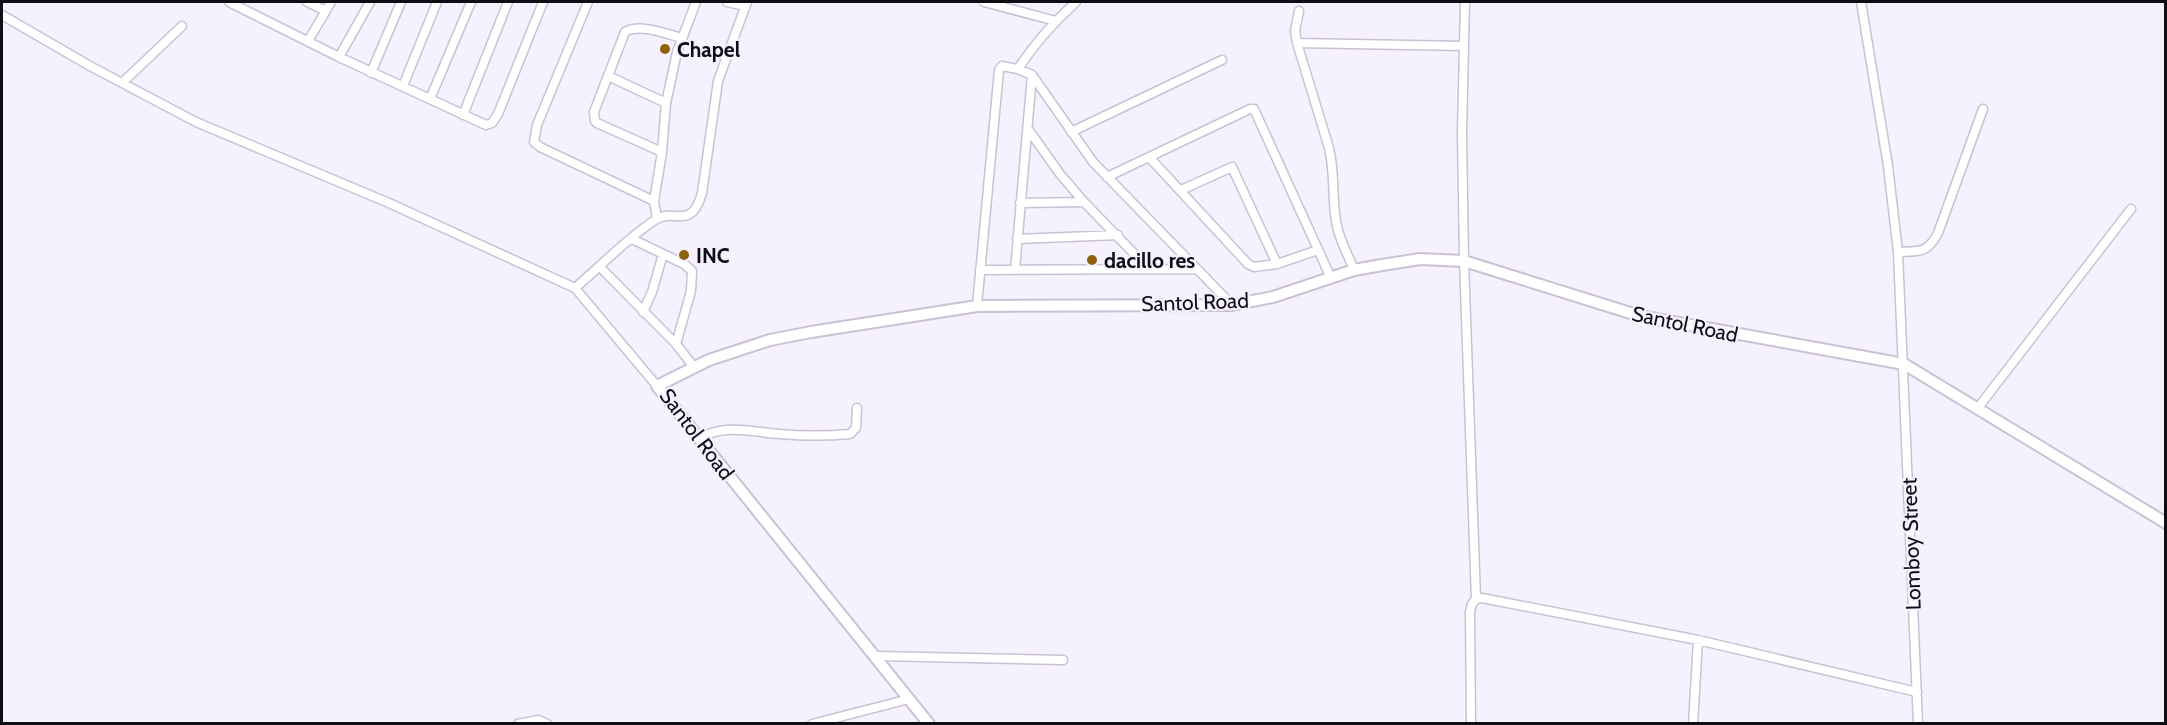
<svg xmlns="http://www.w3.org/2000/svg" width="2167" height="725" font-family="Cabin,sans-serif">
<rect width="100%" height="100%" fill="#f6f1fe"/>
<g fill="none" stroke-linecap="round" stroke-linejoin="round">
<defs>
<path id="minor" d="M229,2l110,55 147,68 6,-2 6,-9 45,-112
M307,2l19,9
M588,2l-51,123 -3,17 6,5 114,54
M727,2l18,4
M984,2l72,19
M1465,2l-3,131 2,128 12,338
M1861,2l27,164 10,86 20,472
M1299,11l-4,20 2,12 32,105c6,24 3,49 7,73 2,17 12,33 18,49
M2,15l88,51 106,56 193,81 186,85 82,98
M308,41l23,-39
M1297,43l167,3
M339,57l31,-55
M1018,69c16,-25 36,-47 58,-67
M371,73l30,-71
M608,76l58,27
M122,83l60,-57
M403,86l34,-84
M430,99l41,-97
M463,115l45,-113
M1028,129l32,45 24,28 64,66
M1071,132l151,-72
M662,152l-65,-29 -2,-2 -1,-9 31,-80c15,-9 41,2 57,6
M1149,157l99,107 6,3 23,-3 41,-14
M1107,177l143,-68h4l77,169
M1181,190l51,-23 45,97
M1020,203l64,-1
M657,218l-3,-17 8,-49 4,-49 11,-51 19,-50
M632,239l52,25 8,7 -1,20 -15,53
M1017,239l101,-4
M1898,252c21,-1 29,2 40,-19l45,-124
M600,267l76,77 18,23
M980,270l216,-1
M1015,270l17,-195
M575,288c26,-22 51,-49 80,-68 19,-13 36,12 47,-27l16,-112 29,-79
M977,306l22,-236 3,-4 16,3 14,6 61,87 139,143
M643,312l9,-20 11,-38
M1977,409l154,-200
M698,439c28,-16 52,-7 82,-5 23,2 47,2 70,0l6,-6 1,-20
M876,656l187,4
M518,724l20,-4 9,4
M812,724l97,-25
M1471,724l-1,-112 2,-8 4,-5 6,-1 216,42 219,52
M1693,724l5,-84"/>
<path id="tertiary" d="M929,724l-272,-338 52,-26 61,-20 41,-8 166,-26 255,-1 41,-8 81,-27 28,-5 38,-6 44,2 176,55 264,48 262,159"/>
</defs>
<use href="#minor" stroke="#cac1d6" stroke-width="11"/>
<use href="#tertiary" stroke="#cac1d6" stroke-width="14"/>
<use href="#minor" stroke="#fff" stroke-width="8"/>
<use href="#tertiary" stroke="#fff" stroke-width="10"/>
</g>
<g fill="#90610c" stroke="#f6f1fe" stroke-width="2">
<circle cx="665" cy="49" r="6"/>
<circle cx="684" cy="255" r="6"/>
<circle cx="1092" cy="260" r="6"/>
</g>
<g text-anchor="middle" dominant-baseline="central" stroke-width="4.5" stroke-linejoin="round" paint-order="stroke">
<g font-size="21" font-weight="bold" fill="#100d14" stroke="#f6f1fe" text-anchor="start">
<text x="677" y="49">Chapel</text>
<text x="696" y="255">INC</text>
<text x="1104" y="260">dacillo res</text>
</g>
<g font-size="21" fill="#100d14" stroke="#f6f1fe">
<text transform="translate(1195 302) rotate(-2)">Santol Road</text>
<text transform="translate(1685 324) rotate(12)">Santol Road</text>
<text transform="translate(697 434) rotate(53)">Santol Road</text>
<text transform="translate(1911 544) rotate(-92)">Lomboy Street</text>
</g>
</g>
<rect width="2167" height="725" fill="none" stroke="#100d14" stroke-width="6"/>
</svg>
